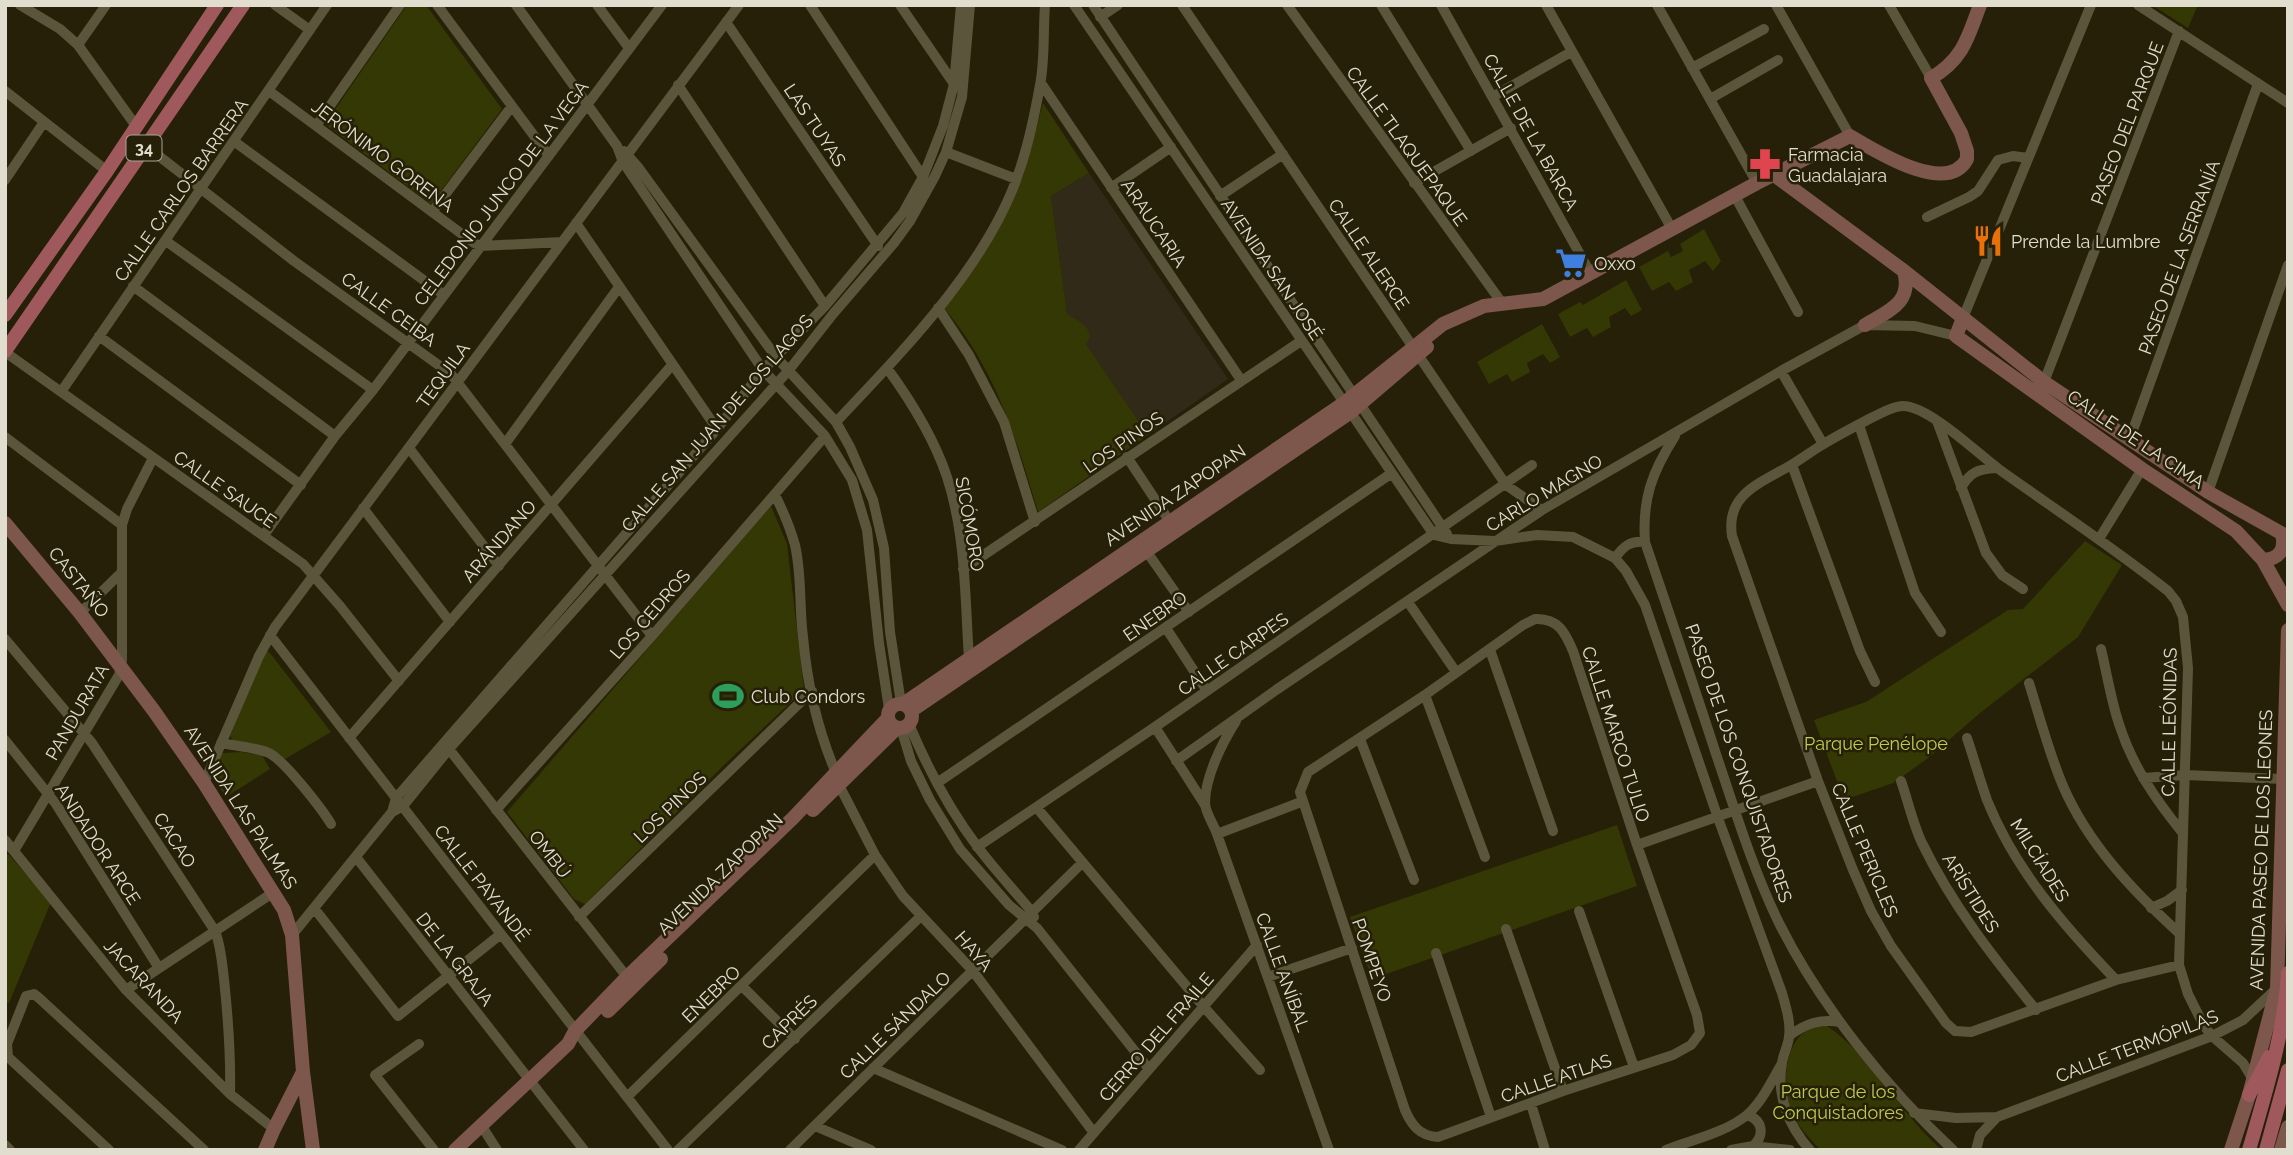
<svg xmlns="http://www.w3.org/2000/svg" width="2293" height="1155" font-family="Raleway,sans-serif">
<rect width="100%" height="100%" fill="#252007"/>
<path fill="#312a19" d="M1089,173l139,206 -80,56 -62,-91 -7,-23 -12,-6 -16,-119z"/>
<path fill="#343805" d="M407,5h19l76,104 -71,95 -106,-80z
M2152,5h46l-10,23z
M1043,103l46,70 -38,23 16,118 12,7 8,7 3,8 -4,8 62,91 -110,77c-22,-74 -43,-145 -95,-205l36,-48 44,-82z
M1704,229l17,32 -8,10 -8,-10 -16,9 4,12 -17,9 -7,-9 -17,9 -13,-24 29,-16 3,6 12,-6 -3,-7z
M1626,280l16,30 -11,6 -6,-8 -16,9 2,10 -18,10 -6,-9 -17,9 -12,-23 22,-12 3,3z
M1542,324l18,33 -10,6 -7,-9 -16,9 3,9 -18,10 -5,-8 -18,10 -12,-22z
M771,506l16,38 17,146 -79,74 -140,140 -11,-5 -67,-87z
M2085,541l37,24 -44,72 -98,76 -53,46 -34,24 -49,17 -30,-80 52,-18 142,-92 15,-1z
M265,650l5,3 61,79 -46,27c-15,-16 -29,-14 -50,-16l-5,-7z
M242,752l20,3 8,14 -44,28 -14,-21 9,-23z
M1617,825l20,61 -265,93 -22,-62z
M8,854l43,48 -42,101 -4,-1v-143z
M1827,1026c44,29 74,89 115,124h-121c-11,-11 -24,-24 -30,-39 -8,-24 -8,-65 15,-80 6,-4 15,-4 21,-5z"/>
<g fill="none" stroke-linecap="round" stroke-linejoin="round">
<path stroke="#5b553b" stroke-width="10" d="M20,5l40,24 18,16 58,81
M275,5l35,25
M437,5l112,151
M516,5l101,141 6,16 140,208 62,66 27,44 15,50 12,113 10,66
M597,5l32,43
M810,5l113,172
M900,5l54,79
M1074,5l360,530 17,4 44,2 42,-6 36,2 42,21 11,13 19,34 73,213 64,175c4,14 9,30 7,44 -1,9 -6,18 -7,26 -6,32 7,64 28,87
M1093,5l354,529
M1182,5l324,480 36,25
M1287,5l215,298
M1381,5l90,146
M1441,5l150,269
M1546,5l126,224
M1657,5l100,178
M1776,5l74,131
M1889,5l42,73
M2138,5l150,98
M1100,17l18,-12
M726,22l152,224
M78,45l28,-40
M1692,68l72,-39
M1041,83l200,297
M678,85l147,221
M5,91l102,80
M269,91l205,152 7,3 81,-4
M1494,96l77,-44
M1710,99l68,-39
M316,126l84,-121
M235,142l209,153
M146,146l148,115 157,113 201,262
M624,151l14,16 138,190 60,65 14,25 23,53 11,48 6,84 11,71
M946,152l70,27
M5,180l39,-58
M1414,183l97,-55
M1111,188l60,-41
M1220,196l63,-42
M1735,196l63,116
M432,212l80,-106
M1927,217l42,-20 9,-6 20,-31 15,-4 15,2
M576,223l141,206
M166,241l207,149
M133,286l202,150
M938,308l31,47 35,67 31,100
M1963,318l128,-313
M99,336l202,149
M5,352l298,212 37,42 59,75
M887,368c24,33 47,70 60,109 19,58 18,122 22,182
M1781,371l42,73
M2044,382l135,-351
M61,392l266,-387
M1937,421l49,132 16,22 21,14
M836,422c67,-71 154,-159 184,-253 9,-27 15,-56 20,-84 5,-25 3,-54 5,-80
M1859,425l56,168 26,39
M1675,436c-23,36 -33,63 -30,106 24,71 48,141 71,212 19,56 37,116 63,169 41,82 108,165 174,227
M5,437l117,88
M2129,441l129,-357
M505,444l114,-157
M409,448l90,118
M1127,457l43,65
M1792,465l68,186 15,31
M1961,488c9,-16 17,-19 35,-20
M2208,492l80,-227
M775,495c8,16 15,32 20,50 7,30 4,61 8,92 4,45 15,94 33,136
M363,508l87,114
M264,535l71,-99 38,-46 289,-385
M2099,539l43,-70
M1147,552l42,60
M1615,558c8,-11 15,-18 30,-16
M963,569l338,-228
M1408,602l48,70
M80,613l42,-41
M1535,619c23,-1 30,13 38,32l64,194 60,170 3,18 -9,12 -18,10 -110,36 -125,46c-18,-1 -26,-11 -33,-27l-105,-318 8,-20 117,-77 98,-70z
M1166,628l41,63
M270,635l398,515
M5,639l87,104 123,188c6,15 7,32 9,48 4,38 7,76 6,115
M2101,649c6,25 10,51 18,75 13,41 36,75 63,108
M1490,650l63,181
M2029,683c11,35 20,70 34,103 25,58 70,105 116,147
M1425,695l60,162
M1236,721c-14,22 -31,56 -31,82 0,9 9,22 12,31l112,316
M909,724c18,43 40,85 68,122 17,23 37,44 55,66l2,5
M1155,727l50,78
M901,728l10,33 19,39 30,49 49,56 28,23 112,141
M349,738l323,-373
M1967,738c7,21 13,42 20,62 28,70 78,127 129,180
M1360,739l54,141
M5,740l51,64 103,164
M221,743c15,3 34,4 48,10 15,7 53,56 62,71
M449,749l178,228
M1176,761l100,-71 266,-180 239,-139 84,-46 50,1 41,10
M2143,778l42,-3 98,4
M1901,781c7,20 12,43 21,62 30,62 71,114 114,167
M204,783l55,-127 16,-29 464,-622
M937,783l455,-310
M839,785l36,70 28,41 70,75 121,162
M1037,808l167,199 56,63
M496,810l156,-174 173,-200
M392,812l11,-6 46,-57 340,-379 44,-56 61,-71 16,-22 25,-45 11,-24 16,-55 8,-92
M1217,834l84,-32
M5,840l121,150 104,104 44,35
M1637,845l181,-64
M977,847l178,-120 377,-262
M14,851l105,-176 3,-15v-135l5,-16 26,-51
M356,857l228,293
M314,908l84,108 103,-82
M2151,908l16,-7 15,-11
M1579,911l55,156
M579,917l233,-226
M1506,929l57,162
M292,935l100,-123 4,-14 321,-369 46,-59 62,-64 78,-93 20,-36 20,-51 11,-42 7,-79
M1436,953l55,164
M2179,965l-63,15 -145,52 -16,-1 -9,-8 -55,-77 -20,-35 -18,-41 -35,-89 -86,-245c-6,-40 24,-51 54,-68 13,-7 24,-16 36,-23 16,-10 34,-19 51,-28 9,-4 20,-11 30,-11 26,0 75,48 97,64 56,40 114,78 168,121l8,10 7,16 5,51 -9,297 9,29 16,32 8,10 31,27 9,15
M1268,977l84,-29
M742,986l53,53
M126,990l148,-98
M1789,1036c17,-13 31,-17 51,-14
M419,1044l-44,31 59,75
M873,1068l189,82
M628,1096l247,-241
M1531,1104l14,46
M1914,1113l42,5 41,-1 215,-81 31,-16 31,-29
M1747,1115c16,5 18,20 6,31
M481,1125l16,25
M815,1126l56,24
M5,1145l5,5
M109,1150l-101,-93 -1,-13 19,-48 8,-2 5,4 165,152
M678,1150l243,-234
M790,1150l292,-287
M1079,1150l178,-205
M1666,1150c25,-10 59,-17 81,-35 15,-13 24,-33 34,-50
M1731,1150l22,-4 37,4
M1976,1150l4,-15 17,-18"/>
<path stroke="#7d564c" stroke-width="14" d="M1773,174l131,97 140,111 164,110 80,45
M1963,318l-7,18 186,133 94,62 27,29 25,45
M1865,325c23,-14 48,-22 39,-54
M5,523l75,90 74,98 50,72 80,127 8,25 11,137 10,78
M2263,560c16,-1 23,-10 19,-26
M888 716a12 12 0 1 1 24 0a12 12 0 1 1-24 0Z
M903,704l441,-301 99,-79 41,-18 59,-7 214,-116 93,-47c24,14 97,61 117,23v-8l-6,-18 -30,-55c32,-18 37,-41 49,-73
M911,711l440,-299 76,-65
M813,810l84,-82
M608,1011l53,-52
M265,1150l9,-21 29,-57
M455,1150l113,-106 7,-13 52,-54 166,-159 95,-100
M2231,1150l18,-55 28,-107 11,-358
M2281,1150l7,-23"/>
<path stroke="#9f585c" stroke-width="14" d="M5,315l102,-144 110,-166
M5,351l238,-346
M2249,1095l20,-38
M2249,1150c17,-59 35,-116 39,-177
M2266,1150l22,-80"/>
</g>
<defs>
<symbol id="pharmacy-bare" viewBox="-9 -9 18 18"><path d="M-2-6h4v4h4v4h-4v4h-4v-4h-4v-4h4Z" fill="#e0444e" stroke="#252007" stroke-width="2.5" paint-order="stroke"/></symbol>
<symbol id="restaurant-bare" viewBox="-9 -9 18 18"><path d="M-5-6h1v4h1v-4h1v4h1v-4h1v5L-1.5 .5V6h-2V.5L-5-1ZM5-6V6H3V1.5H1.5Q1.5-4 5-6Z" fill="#e8710a" stroke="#252007" stroke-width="2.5" paint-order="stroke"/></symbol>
<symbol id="supermarket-bare" viewBox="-9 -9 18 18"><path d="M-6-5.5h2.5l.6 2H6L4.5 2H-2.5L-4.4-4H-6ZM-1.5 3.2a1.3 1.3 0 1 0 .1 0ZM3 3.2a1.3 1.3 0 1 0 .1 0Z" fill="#3f7fe0" stroke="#252007" stroke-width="2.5" paint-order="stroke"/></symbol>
<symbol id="stadium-bare" viewBox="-9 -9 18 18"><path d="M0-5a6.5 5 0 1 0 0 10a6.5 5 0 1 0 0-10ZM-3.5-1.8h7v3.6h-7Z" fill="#2e9e5b" stroke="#252007" stroke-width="2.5" paint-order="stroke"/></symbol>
</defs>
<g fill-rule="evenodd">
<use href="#pharmacy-bare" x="1743" y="142" width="44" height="44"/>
<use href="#restaurant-bare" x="1966" y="219" width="44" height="44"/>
<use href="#supermarket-bare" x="1549" y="241" width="44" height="44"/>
<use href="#stadium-bare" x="706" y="674" width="44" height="44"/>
</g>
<g text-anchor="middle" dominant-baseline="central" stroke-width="5" stroke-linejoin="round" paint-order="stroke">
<rect fill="#252007" stroke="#a9a593" stroke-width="2" x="126.5" y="135.5" width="35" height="25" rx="5"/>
<g font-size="16" font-weight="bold" fill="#e1decf">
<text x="144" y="148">34</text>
</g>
<g font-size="18" fill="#e1decf" stroke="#252007">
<text transform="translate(2127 123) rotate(-69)">PASEO DEL PARQUE</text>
<text transform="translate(815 125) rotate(56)">LAS TUYAS</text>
<text transform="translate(1531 132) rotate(61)">CALLE DE LA BARCA</text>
<text transform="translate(1407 146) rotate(54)">CALLE TLAQUEPAQUE</text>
<text transform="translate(383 156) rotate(37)">JERÓNIMO GORENA</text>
<text transform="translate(181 190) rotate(-55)">CALLE CARLOS BARRERA</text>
<text transform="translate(501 193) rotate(-53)">CELEDONIO JUNCO DE LA VEGA</text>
<text transform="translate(1154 223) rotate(56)">ARAUCARIA</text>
<text transform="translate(1369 254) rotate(56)">CALLE ALERCE</text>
<text transform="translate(2179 257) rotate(-70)">PASEO DE LA SERRANÍA</text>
<text transform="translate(1272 269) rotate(56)">AVENIDA SAN JOSÉ</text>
<text transform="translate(389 309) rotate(36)">CALLE CEIBA</text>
<text transform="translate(443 375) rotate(-54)">TEQUILA</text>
<text transform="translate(717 423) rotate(-49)">CALLE SAN JUAN DE LOS LAGOS</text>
<text transform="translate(2136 439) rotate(34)">CALLE DE LA CIMA</text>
<text transform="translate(1123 442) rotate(-35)">LOS PINOS</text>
<text transform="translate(225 489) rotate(35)">CALLE SAUCE</text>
<text transform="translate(1544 493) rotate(-31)">CARLO MAGNO</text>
<text transform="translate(1175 495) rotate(-34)">AVENIDA ZAPOPAN</text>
<text transform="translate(970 524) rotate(80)">SICÓMORO</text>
<text transform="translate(499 541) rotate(-49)">ARÁNDANO</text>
<text transform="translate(79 582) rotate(51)">CASTAÑO</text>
<text transform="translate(650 614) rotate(-49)">LOS CEDROS</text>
<text transform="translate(1155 616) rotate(-35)">ENEBRO</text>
<text transform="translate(1233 654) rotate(-35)">CALLE CARPES</text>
<text transform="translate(77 712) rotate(-60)">PANDURATA</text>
<text transform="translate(2169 722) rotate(-89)">CALLE LEÓNIDAS</text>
<text transform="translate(1616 734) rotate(72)">CALLE MARCO TULIO</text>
<text transform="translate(1739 763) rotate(71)">PASEO DE LOS CONQUISTADORES</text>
<text transform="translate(241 807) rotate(57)">AVENIDA LAS PALMAS</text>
<text transform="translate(670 807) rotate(-44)">LOS PINOS</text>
<text transform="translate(175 840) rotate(57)">CACAO</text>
<text transform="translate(98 844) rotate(57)">ANDADOR ARCE</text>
<text transform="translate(1865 850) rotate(67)">CALLE PERICLES</text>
<text transform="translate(2261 850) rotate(-88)">AVENIDA PASEO DE LOS LEONES</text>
<text transform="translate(550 854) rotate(52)">OMBÚ</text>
<text transform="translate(2040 860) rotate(58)">MILCÍADES</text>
<text transform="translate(720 874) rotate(-44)">AVENIDA ZAPOPAN</text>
<text transform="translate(482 883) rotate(52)">CALLE PAYANDÉ</text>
<text transform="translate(1971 893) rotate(58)">ARÍSTIDES</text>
<text transform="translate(974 951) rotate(49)">HAYA</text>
<text transform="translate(455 959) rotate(52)">DE LA GRAJA</text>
<text transform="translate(1372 960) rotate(71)">POMPEYO</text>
<text transform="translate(1283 972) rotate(70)">CALLE ANÍBAL</text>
<text transform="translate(144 981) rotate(47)">JACARANDA</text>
<text transform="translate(711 994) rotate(-44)">ENEBRO</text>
<text transform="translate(789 1022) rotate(-44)">CAPRÉS</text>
<text transform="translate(895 1025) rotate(-44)">CALLE SÁNDALO</text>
<text transform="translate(1156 1037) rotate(-49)">CERRO DEL FRAILE</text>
<text transform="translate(2137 1046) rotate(-21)">CALLE TERMÓPILAS</text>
<text transform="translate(1556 1078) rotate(-19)">CALLE ATLAS</text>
</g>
<g font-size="18" fill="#e1decf" stroke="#252007" text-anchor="start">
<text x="1788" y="154">Farmacia<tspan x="1788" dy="21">Guadalajara</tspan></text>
<text x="2011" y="241">Prende la Lumbre</text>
<text x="1594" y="263">Oxxo</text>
<text x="751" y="696">Club Condors</text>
</g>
<g font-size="18" fill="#c0cc51" stroke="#252007">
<text x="1876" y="743">Parque Penélope</text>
<text x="1838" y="1091">Parque de los<tspan x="1838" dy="21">Conquistadores</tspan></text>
</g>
</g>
<rect width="2293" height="1155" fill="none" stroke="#e1decf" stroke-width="14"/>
</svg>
